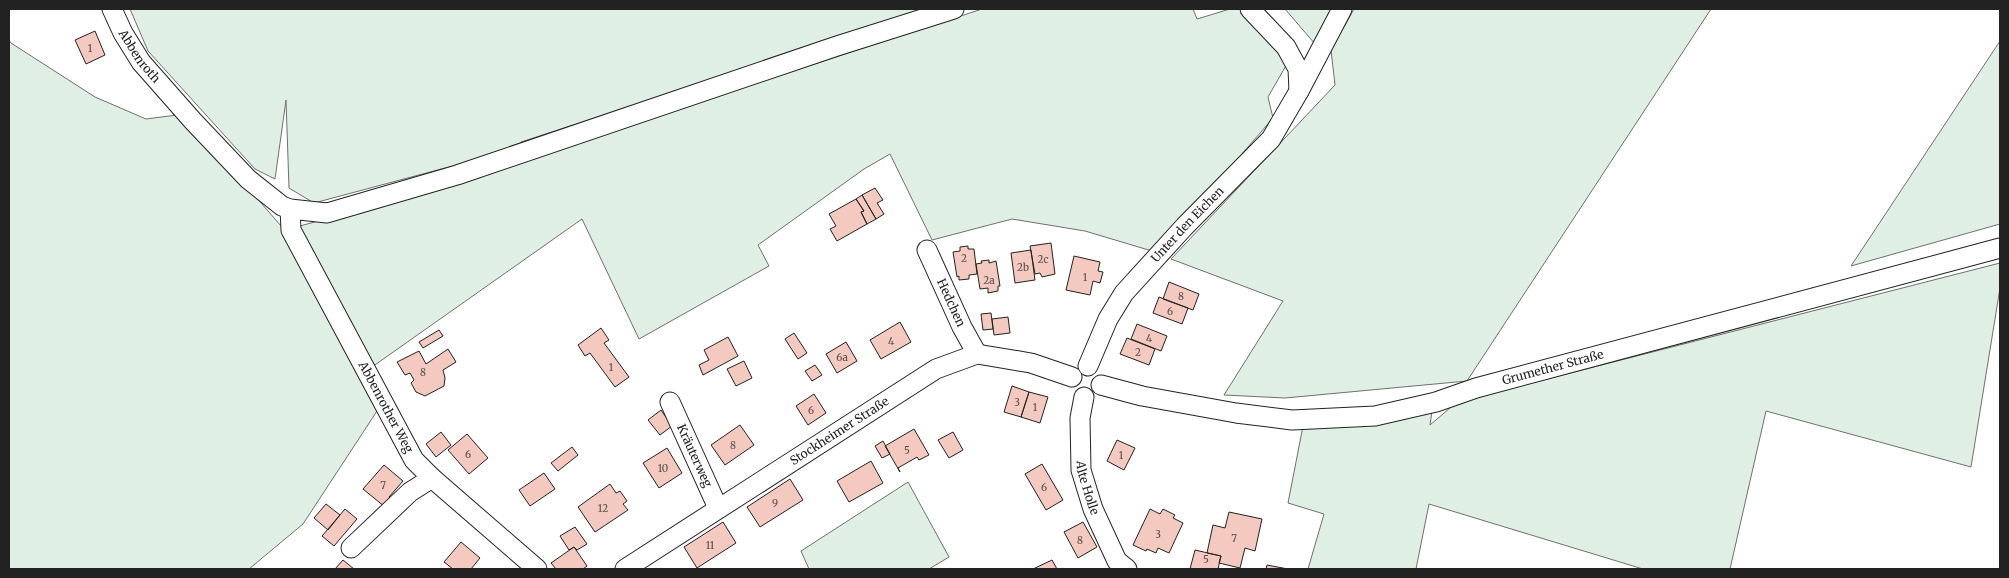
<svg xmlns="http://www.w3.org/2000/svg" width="2009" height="578" font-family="Merriweather,serif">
<rect width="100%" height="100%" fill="#fff"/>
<path fill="#e0efe3" stroke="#6f6f6f" d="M 130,9 L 933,9 L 521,142 L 522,160 L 982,9 L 1193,9 L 1197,19 L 1230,9 L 1261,9 L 1295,50 L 1268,97 L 1273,118 L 1222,177 L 1152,251 L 1085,231 L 1012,219 L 932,240 L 890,154 L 864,169 L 758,245 L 769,266 L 639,339 L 582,219 L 372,367 L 296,227 L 467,181 L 460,164 L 314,203 L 289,188 L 286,100 L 275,179 L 255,169 L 148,51 Z
M 1285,9 L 1333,9 L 1315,44 Z
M 1354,9 L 1711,9 L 1467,381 L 1285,398 L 1224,395 L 1283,301 L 1171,259 L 1335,85 L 1331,50 Z
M 9,40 L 11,43 L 95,97 L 146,119 L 177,115 L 203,136 L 288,234 L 379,408 L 303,524 L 249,569 L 9,569 Z
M 2000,41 L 2000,224 L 1851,266 Z
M 2000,263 L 2000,288 L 1971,467 L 1766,411 L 1730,569 L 1643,569 L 1429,504 L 1416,569 L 1308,569 L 1324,514 L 1288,503 L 1303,426 L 1432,411 L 1430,425 L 1457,402 Z
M 908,482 L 949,557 L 929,569 L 809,569 L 801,551 Z"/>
<path fill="#f3c9c0" stroke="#222" d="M 95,31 L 105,55 L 86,64 L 75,40 Z
M 875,188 L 883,200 L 877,203 L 884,214 L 876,219 L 862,195 Z
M 862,195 L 876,219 L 867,224 L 861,212 L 864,211 L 856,199 Z
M 856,199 L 864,211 L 861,212 L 867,224 L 837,241 L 830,229 L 836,226 L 829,214 Z
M 1051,243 L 1055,274 L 1042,277 L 1040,273 L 1035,274 L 1030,246 Z
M 968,246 L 968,249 L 974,249 L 977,274 L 969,275 L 969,279 L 959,280 L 959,276 L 957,277 L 953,252 L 960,251 L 960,247 Z
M 1031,250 L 1035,280 L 1015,283 L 1011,253 Z
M 1074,256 L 1100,262 L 1098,271 L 1103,272 L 1100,283 L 1093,281 L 1090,295 L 1066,290 Z
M 989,260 L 989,263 L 996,261 L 1000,286 L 998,286 L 998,291 L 988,293 L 988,288 L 980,289 L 976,264 L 982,263 L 981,261 Z
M 1169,282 L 1199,294 L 1193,310 L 1163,299 Z
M 1159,297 L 1188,308 L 1182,324 L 1153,313 Z
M 991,313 L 993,329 L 983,330 L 981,314 Z
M 1008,317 L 1010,333 L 994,335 L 992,319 Z
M 900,322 L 911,342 L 881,359 L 870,340 Z
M 1137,324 L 1167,336 L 1161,351 L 1131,339 Z
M 601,328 L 609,340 L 604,343 L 629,377 L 615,387 L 590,353 L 585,356 L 578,345 Z
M 439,330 L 443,336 L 423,348 L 419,342 Z
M 794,333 L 807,353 L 798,359 L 785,339 Z
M 728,337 L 738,356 L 703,375 L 699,365 L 709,360 L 704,350 Z
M 1127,338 L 1155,349 L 1149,365 L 1120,354 Z
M 846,342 L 857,361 L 837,373 L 826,354 Z
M 448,349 L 456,362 L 443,370 L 445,378 L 444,386 L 425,396 L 416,392 L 411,383 L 414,380 L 410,373 L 405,375 L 397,362 L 419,351 L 426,364 Z
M 744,361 L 752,378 L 736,386 L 727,369 Z
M 815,365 L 822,375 L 812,381 L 805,371 Z
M 1012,386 L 1029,392 L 1021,417 L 1004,412 Z
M 1029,392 L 1048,397 L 1040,423 L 1021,417 Z
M 814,394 L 826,413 L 808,425 L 796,406 Z
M 661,410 L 672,426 L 660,435 L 648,420 Z
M 740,425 L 754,445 L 725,465 L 711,445 Z
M 914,429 L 929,455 L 919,460 L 917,457 L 898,468 L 900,472 L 885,446 Z
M 441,432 L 451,445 L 436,457 L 426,444 Z
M 953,432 L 963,450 L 949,458 L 938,440 Z
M 467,434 L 488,458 L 469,474 L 448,450 Z
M 1117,440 L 1135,448 L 1124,470 L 1107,461 Z
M 883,441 L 890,454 L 882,458 L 875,446 Z
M 572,447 L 578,455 L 558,471 L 551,463 Z
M 667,448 L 682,473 L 659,488 L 643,463 Z
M 871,461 L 883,483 L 849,502 L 837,481 Z
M 1042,464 L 1063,500 L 1046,510 L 1025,474 Z
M 384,465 L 403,481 L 389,497 L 391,499 L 385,507 L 363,489 Z
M 544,473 L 555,489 L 530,506 L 519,490 Z
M 790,479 L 803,500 L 760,527 L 747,507 Z
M 610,484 L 616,493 L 620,491 L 627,501 L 623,504 L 628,510 L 595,532 L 578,507 Z
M 326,504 L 340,515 L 328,530 L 314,518 Z
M 345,509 L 357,519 L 334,546 L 322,536 Z
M 1150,509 L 1160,514 L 1163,509 L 1175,515 L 1173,518 L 1183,523 L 1169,553 L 1158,548 L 1156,553 L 1147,549 L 1146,551 L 1133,545 Z
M 1229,512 L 1262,519 L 1255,551 L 1245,548 L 1240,568 L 1219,563 L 1221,556 L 1207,553 L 1213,525 L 1225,528 Z
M 723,522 L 736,543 L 697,568 L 684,547 Z
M 1083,522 L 1097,547 L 1078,558 L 1064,532 Z
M 575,527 L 587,544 L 577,550 L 574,547 L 569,550 L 560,536 Z
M 461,542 L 480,558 L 471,569 L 453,569 L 444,562 Z
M 574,547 L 587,566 L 583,569 L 556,569 L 551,563 Z
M 1195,550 L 1221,556 L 1218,569 L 1190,569 Z
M 343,560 L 354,569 L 335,569 Z
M 1052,560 L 1057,569 L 1033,569 Z
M 1267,565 L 1288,569 L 1266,569 Z"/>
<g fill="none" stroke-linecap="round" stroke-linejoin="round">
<g stroke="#222" stroke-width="21">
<g id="minor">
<path id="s1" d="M 112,9 L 123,33 L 141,62 L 193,121 L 248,179 L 282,206 L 290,209 L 327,213 L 457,175 L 837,46 L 954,9"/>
<path d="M 1250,9 L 1286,47 L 1298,69 L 1299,91"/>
<path id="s2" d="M 290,209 L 291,230 L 414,460 L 432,478 L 537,569"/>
<path id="s3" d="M 927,250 L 962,327 L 977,354"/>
<path id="s4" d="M 1088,366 L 1108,319 L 1124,293 L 1185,226 L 1271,139 L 1299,91 L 1342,9"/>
<path id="s5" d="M 1101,385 L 1142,396 L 1236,413 L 1292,420 L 1375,416 L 1436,402 L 1476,388 L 2000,248"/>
<path id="s6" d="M 1084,397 L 1080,418 L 1081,470 L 1093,509 L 1117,561 L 1127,569"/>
<path id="s7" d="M 670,402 L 718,508"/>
<path d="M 351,548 L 410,492 L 432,478"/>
<path id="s8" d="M 625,569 L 936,369 L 977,354 L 1031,363 L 1072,377"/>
</g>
</g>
<use href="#minor" stroke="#fff" stroke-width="19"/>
</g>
<g text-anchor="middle" stroke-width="4" stroke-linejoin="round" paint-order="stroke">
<g font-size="10" fill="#564c4a">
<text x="90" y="52">1</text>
<text x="964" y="262">2</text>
<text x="1043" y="263">2c</text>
<text x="1023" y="271">2b</text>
<text x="1085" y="281">1</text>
<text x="989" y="284">2a</text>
<text x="1181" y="300">8</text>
<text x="1170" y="315">6</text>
<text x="1149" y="342">4</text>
<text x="891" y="345">4</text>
<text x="1138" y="356">2</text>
<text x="842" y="361">6a</text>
<text x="611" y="371">1</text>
<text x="423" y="376">8</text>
<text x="1017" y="406">3</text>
<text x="1035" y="411">1</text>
<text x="811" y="414">6</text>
<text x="733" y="449">8</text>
<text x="907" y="454">5</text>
<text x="468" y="458">6</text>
<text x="1121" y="459">1</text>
<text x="663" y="472">10</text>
<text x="383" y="489">7</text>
<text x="1044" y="491">6</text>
<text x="775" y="507">9</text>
<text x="603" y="512">12</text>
<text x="1158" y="538">3</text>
<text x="1234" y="542">7</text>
<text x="1080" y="544">8</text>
<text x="710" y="549">11</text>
<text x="1206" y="563">5</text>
</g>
<g font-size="12" fill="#222" stroke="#fff">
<text dy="4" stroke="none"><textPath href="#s1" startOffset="55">Abbenroth</textPath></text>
<text dy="4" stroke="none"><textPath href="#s4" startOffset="175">Unter den Eichen</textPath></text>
<text dy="4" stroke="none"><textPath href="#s3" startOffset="58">Hedchen</textPath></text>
<text dy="4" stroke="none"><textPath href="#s5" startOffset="462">Grumether Straße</textPath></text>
<text dy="4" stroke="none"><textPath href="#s2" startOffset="222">Abbenrother Weg</textPath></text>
<text dy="4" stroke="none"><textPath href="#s8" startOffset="255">Stockheimer Straße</textPath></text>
<text dy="4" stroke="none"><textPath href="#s7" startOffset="59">Kräuterweg</textPath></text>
<text dy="4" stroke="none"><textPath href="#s6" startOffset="92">Alte Holle</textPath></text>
</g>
</g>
<rect width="2009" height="578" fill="none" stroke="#222222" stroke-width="20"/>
</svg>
